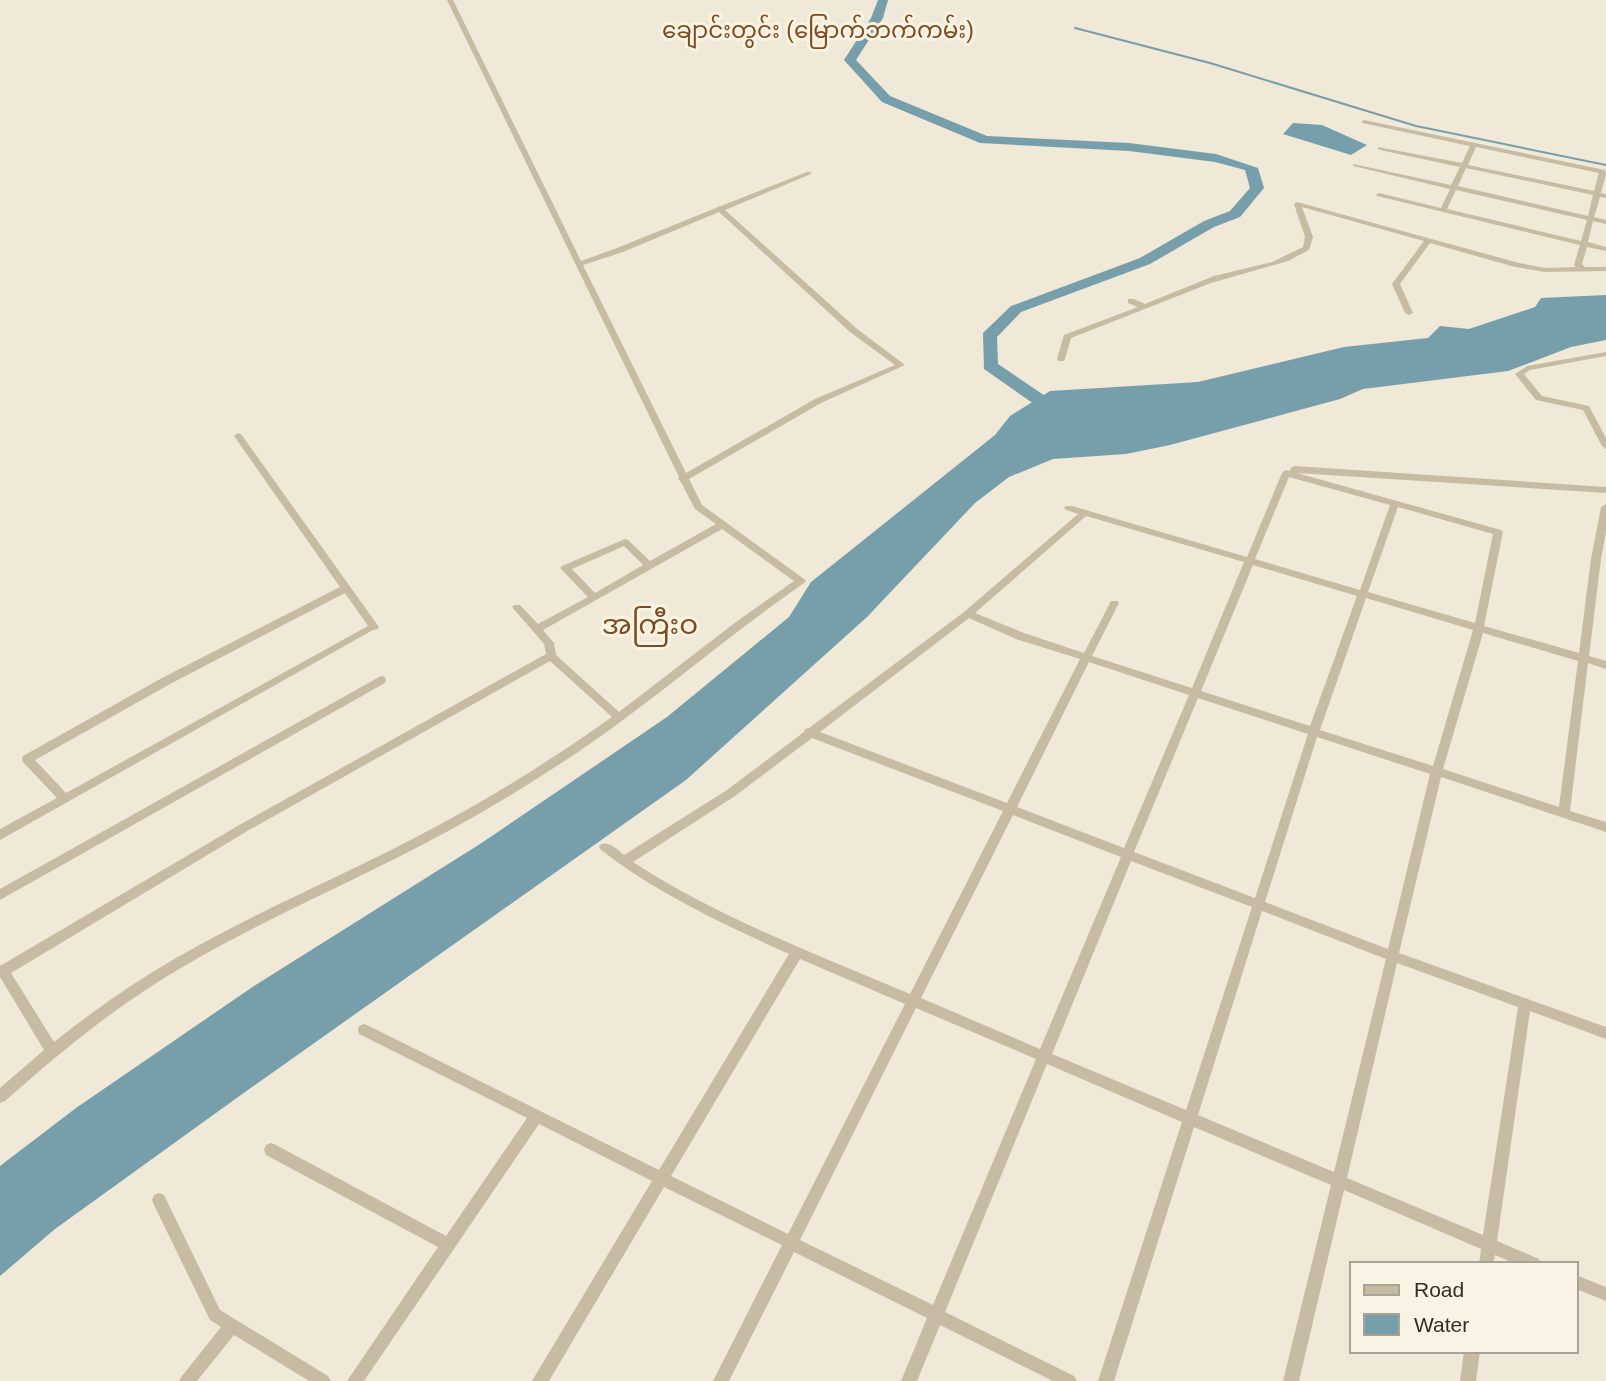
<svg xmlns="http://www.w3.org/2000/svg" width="1606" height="1381" font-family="Helvetica,'Noto Sans Myanmar',sans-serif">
<rect width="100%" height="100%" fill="#f0e9d7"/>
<path fill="#779eab" d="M 1293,123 L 1322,125 L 1367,145 L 1351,155 L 1283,134 Z
M 1606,295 L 1606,340 L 1571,347 L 1508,371 L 1363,389 L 1340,399 L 1170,445 L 1126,454 L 1053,459 L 1009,477 L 975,503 L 867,617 L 686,780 L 245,1092 L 55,1229 L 0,1276 L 0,1166 L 76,1108 L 251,988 L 480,844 L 667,717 L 789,617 L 811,582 L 995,435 L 1010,416 L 1050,391 L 1198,382 L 1344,347 L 1428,338 L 1440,326 L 1469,329 L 1535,307 L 1541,298 Z"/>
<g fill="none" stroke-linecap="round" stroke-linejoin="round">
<path stroke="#779eab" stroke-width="2" d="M 1075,28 L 1210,63 L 1416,126 L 1606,165"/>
<path fill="#779eab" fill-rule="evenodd" d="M 878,0 L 888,0 L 883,18 L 856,60 L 890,96 L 987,136 L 1129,143 L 1216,154 L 1258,168 L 1264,188 L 1240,217 L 1214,227 L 1150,264 L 1021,312 L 997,337 L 998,364 L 1066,410 L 1068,414 L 1066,418 L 1054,418 L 984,369 L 983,333 L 1011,306 L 1140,258 L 1204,221 L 1230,211 L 1250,188 L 1245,170 L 1215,162 L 1129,151 L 980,143 L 882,102 L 844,60 L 871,18 Z"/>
<path fill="#c7bba4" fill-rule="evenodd" d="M 447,0 L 453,0 L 581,261 L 617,248 L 716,208 L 717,207 L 721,206 L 807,172 L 811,172 L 811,174 L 725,210 L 856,328 L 905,365 L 821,403 L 689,479 L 702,505 L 804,579 L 806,581 L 804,583 C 742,626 684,675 623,720 C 576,755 527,786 477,815 C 382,870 280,910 186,965 C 119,1003 62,1051 5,1101 L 0,1103 L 0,1088 L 44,1050 L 0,977 L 0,966 L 241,824 L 546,654 L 544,644 L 512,607 L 514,605 L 520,605 L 538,624 L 588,597 L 562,570 L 560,568 L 562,566 L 625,539 L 628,540 L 650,561 L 716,524 L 695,509 L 681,482 L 678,479 L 679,477 ZM 719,212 L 850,332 L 895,365 L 815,399 L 686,473 L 583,265 L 623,252 ZM 722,529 L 794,581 L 736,622 L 619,712 L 556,655 L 554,643 L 543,630 ZM 624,546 L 643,565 L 595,593 L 572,569 ZM 550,661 L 612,717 C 551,760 488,800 422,834 C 341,877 255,912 176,958 C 133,983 93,1011 54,1042 L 11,973 L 249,830 Z
M 1364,120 L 1605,170 L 1606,174 L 1601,193 L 1606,194 L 1606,198 L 1600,197 L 1594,217 L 1606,220 L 1606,224 L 1593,221 L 1588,242 L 1606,247 L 1606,251 L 1587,247 L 1582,264 L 1585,267 L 1606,267 L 1606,271 L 1545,272 L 1515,267 L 1430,243 L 1400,284 L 1413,313 L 1409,315 L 1405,313 L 1392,284 L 1424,241 L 1302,207 L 1313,237 L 1309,250 L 1288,261 L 1211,283 L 1071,338 L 1065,359 L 1064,361 L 1058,361 L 1057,359 L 1064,335 L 1138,307 L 1128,303 L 1128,299 L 1134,299 L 1145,304 L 1214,276 L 1272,262 L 1303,247 L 1305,237 L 1294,204 L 1297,202 L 1519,263 L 1545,268 L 1576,267 L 1574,265 L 1580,245 L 1377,196 L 1376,195 L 1379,193 L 1441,208 L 1450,189 L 1353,166 L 1353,164 L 1451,185 L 1460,167 L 1380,150 L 1378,149 L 1378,147 L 1462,163 L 1470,146 L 1362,123 L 1362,121 ZM 1476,147 L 1599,173 L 1594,191 L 1468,165 ZM 1466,168 L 1593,195 L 1588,216 L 1458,186 ZM 1456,190 L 1587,220 L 1581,241 L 1447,209 Z
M 1606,352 L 1606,356 L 1530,370 L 1524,374 L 1542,396 L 1589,406 L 1606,438 L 1606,449 L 1602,446 L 1583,410 L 1536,400 L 1515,374 L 1527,366 Z
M 238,433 L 241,434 L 379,627 L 378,629 L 373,630 L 0,840 L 0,829 L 57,798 L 23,762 L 22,759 L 23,756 L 162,678 L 340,587 L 234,436 ZM 345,593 L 368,626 L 66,793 L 35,760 L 170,684 Z
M 1295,466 L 1606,487 L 1606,493 L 1297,473 L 1501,530 L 1503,532 L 1484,626 L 1579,653 L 1591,559 L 1601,507 L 1606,504 L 1606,531 L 1601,559 L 1589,656 L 1606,661 L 1606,669 L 1588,663 L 1570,811 L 1606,822 L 1606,832 L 1441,777 L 1399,953 L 1606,1027 L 1606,1039 L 1530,1011 L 1497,1241 L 1539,1259 L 1541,1264 L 1516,1264 L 1495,1255 L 1493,1264 L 1479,1264 L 1481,1249 L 1344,1190 L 1299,1381 L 1283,1381 L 1331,1185 L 1194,1127 L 1114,1381 L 1098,1381 L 1182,1122 L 1047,1064 L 945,1312 L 1074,1376 L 1077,1381 L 1053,1381 L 940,1325 L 917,1381 L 901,1381 L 927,1318 L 794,1252 L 729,1381 L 713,1381 L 782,1245 L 664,1187 L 549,1381 L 532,1381 L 652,1181 L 539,1124 L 364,1381 L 347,1381 L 438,1247 L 266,1155 L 264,1150 L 266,1145 L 271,1143 L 276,1145 L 446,1236 L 527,1118 L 359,1034 L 358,1030 L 359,1026 L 364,1024 L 369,1026 L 659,1170 L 789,954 C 723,924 658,894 601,850 L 599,847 L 601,844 C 610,841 618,850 624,855 L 727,790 L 804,732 L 805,729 L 809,728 L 964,612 L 1078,514 L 1066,510 L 1064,508 L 1066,506 L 1072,506 L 1247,557 L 1282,473 L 1286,470 L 1289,471 L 1292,467 ZM 1289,477 L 1390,505 L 1360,590 L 1255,559 ZM 1398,507 L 1493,534 L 1475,623 L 1368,592 ZM 1086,516 L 1244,562 L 1192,688 L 1092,656 L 1119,603 L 1117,601 L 1111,601 L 1084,653 L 1024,633 L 975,613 ZM 1253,565 L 1357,596 L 1310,726 L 1201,691 ZM 1366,598 L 1473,630 L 1433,766 L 1320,730 ZM 969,618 L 1016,639 L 1080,659 L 1007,803 L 820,732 ZM 1483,633 L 1578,661 L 1559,807 L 1443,769 ZM 1089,662 L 1189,695 L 1124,848 L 1017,807 ZM 1198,698 L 1308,734 L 1255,898 L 1134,852 ZM 1317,737 L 1430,774 L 1388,949 L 1265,902 ZM 812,738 L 1003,811 L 910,994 C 816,954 719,918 633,862 L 735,796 ZM 1013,815 L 1121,857 L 1040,1049 L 921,998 ZM 1131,861 L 1252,907 L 1186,1110 L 1052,1054 ZM 1262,911 L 1386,959 L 1334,1172 L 1198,1115 ZM 800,959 L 905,1004 L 788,1234 L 671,1176 ZM 1397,963 L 1518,1007 L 1483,1235 L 1347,1178 ZM 916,1008 L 1036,1059 L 933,1305 L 800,1240 Z
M 381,676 L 385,677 L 386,680 L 385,683 L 0,900 L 0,889 Z
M 159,1193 L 164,1195 L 220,1310 L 328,1376 L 331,1381 L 309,1381 L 234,1335 L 197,1381 L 179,1381 L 182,1376 L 221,1327 L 210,1320 L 154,1205 L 152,1200 L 154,1195 Z
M 1576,1275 L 1606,1287 L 1606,1301 L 1576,1289 Z
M 1464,1351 L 1480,1351 L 1476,1381 L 1460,1381 Z"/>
</g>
<g text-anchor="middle" stroke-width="6" stroke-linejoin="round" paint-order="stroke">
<g font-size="23" fill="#7e4b21" stroke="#f8f3e3">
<text x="818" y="38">ချောင်းတွင်း (မြောက်ဘက်ကမ်း)</text>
</g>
<g font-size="28" fill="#7e4b21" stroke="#f8f3e3">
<text x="650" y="634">အကြီးဝ</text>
</g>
</g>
<rect x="1350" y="1262" width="228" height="91" fill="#f8f3e3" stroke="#a9a397" stroke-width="2"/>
<rect x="1364" y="1285" width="35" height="10" fill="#c7bba4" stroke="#a9a397" stroke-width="2"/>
<text x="1414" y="1297" font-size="21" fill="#322c25">Road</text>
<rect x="1364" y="1314" width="35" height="21" fill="#779eab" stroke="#a9a397" stroke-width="2"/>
<text x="1414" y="1332" font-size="21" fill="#322c25">Water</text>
</svg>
